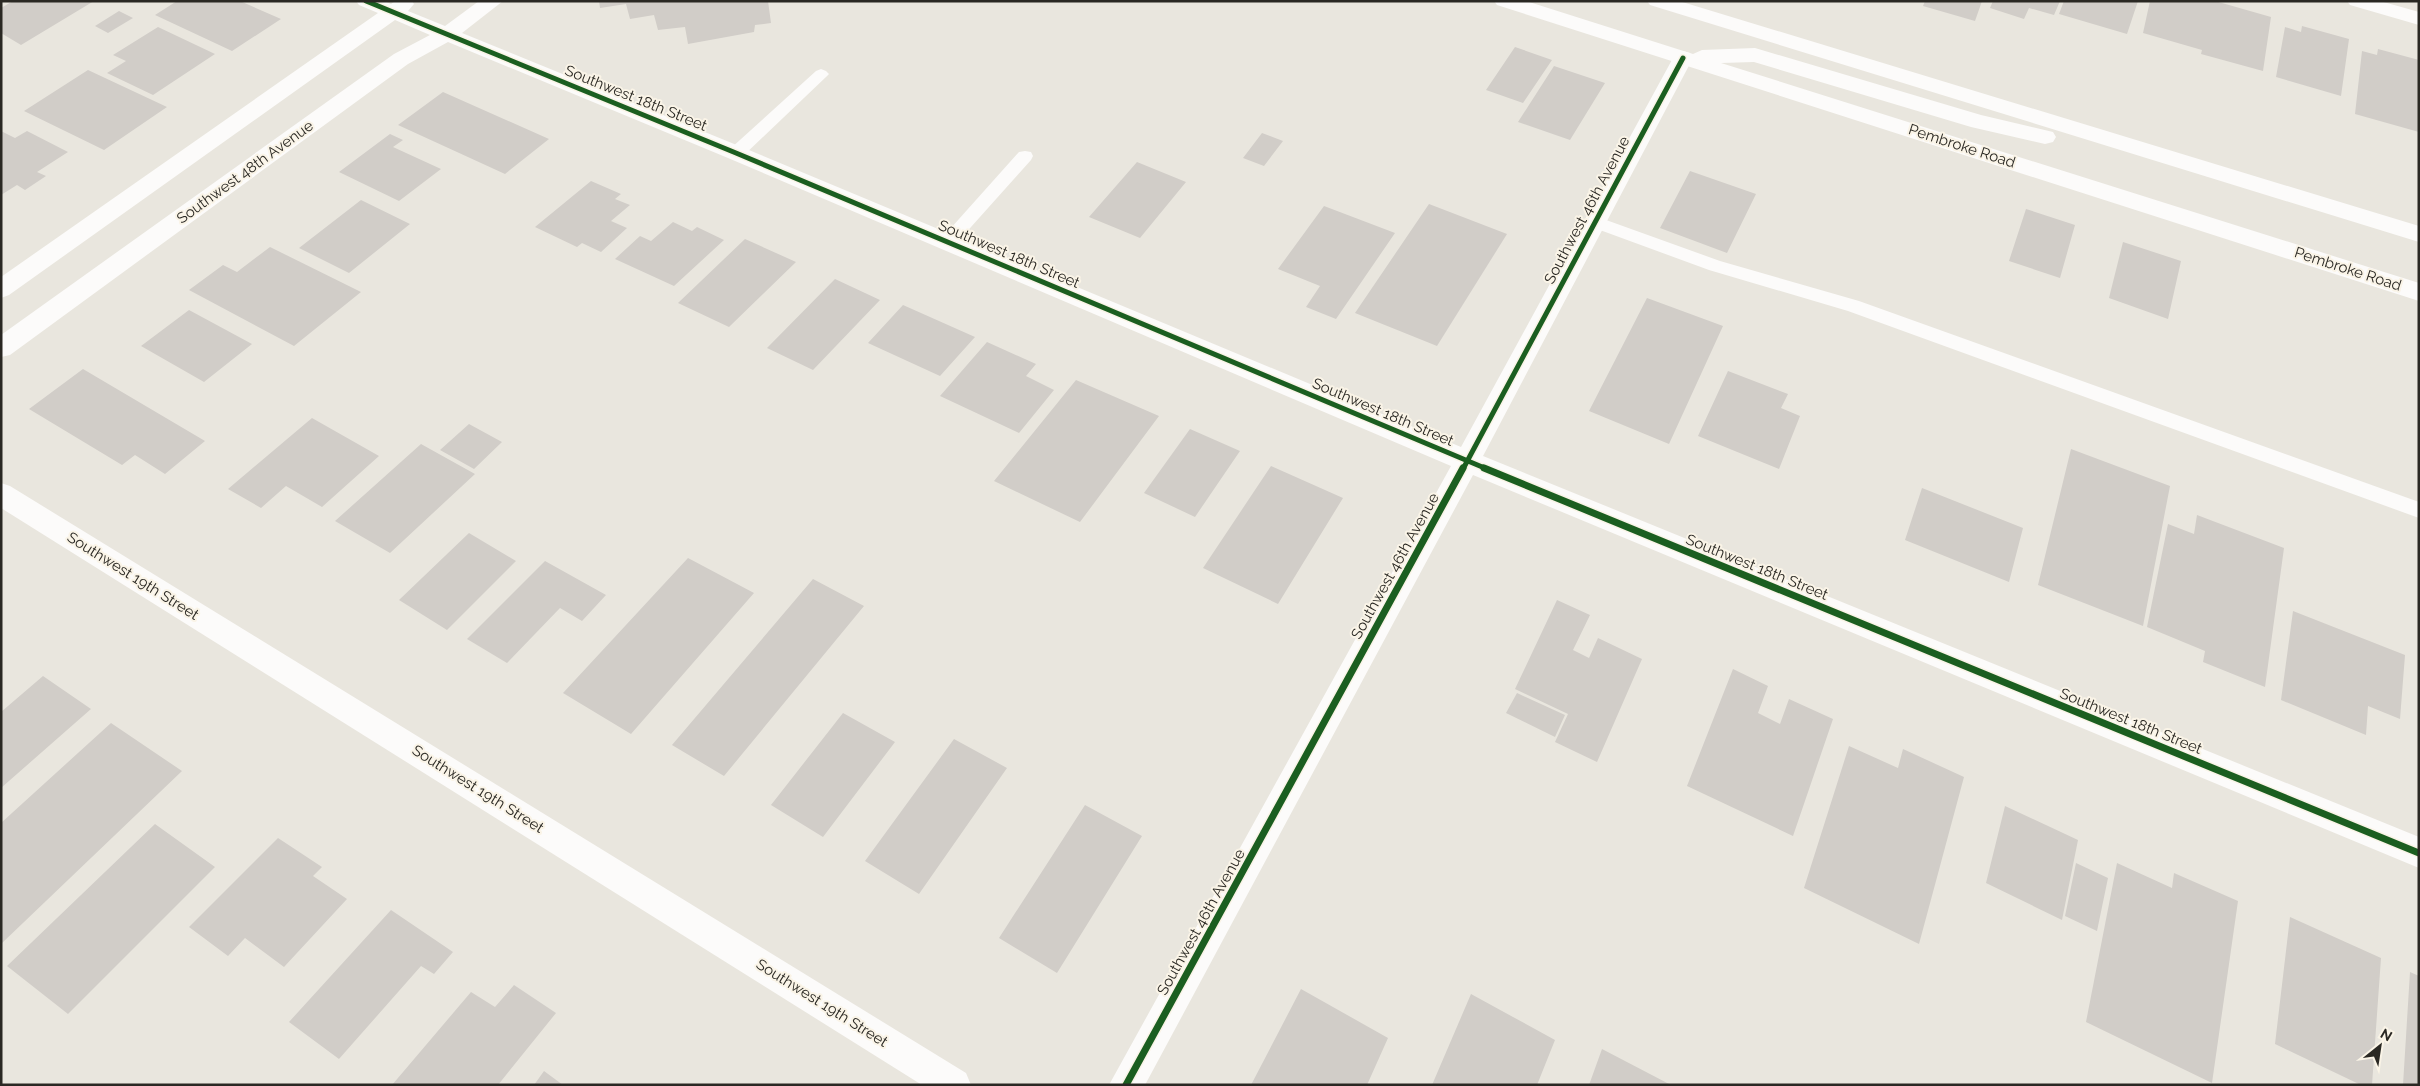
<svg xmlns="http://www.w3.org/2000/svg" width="2420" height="1086" font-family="Raleway,sans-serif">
<rect width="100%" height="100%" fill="#e9e6de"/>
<path fill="#d1cdc8" d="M 13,1 L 94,1 L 21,45 L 1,33 L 1,8 Z
M 177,1 L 240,1 L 281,19 L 232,51 L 155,15 Z
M 599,1 L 768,1 L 771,23 L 755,25 L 754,32 L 688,44 L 685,27 L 658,30 L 654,15 L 630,19 L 626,4 L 600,8 Z
M 1925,1 L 1982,1 L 1975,21 L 1923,6 Z
M 1993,1 L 2060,1 L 2054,15 L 2029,8 L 2024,19 L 1990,8 Z
M 2064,1 L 2138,1 L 2127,34 L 2059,14 Z
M 2150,1 L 2215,1 L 2271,17 L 2263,71 L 2201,54 L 2202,50 L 2143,33 Z
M 119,11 L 133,18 L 108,33 L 95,26 Z
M 2302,26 L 2349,39 L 2341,96 L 2276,77 L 2285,27 L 2301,32 Z
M 158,27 L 215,54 L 153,95 L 107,73 L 126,61 L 113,55 Z
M 1515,47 L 1552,60 L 1523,103 L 1486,90 Z
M 2378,49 L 2419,60 L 2419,132 L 2355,114 L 2362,51 L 2377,55 Z
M 1554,66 L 1605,83 L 1570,140 L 1518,122 Z
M 88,70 L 167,107 L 104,150 L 24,111 Z
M 443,92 L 549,139 L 505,174 L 398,125 Z
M 1,131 L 15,138 L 27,131 L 68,152 L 37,172 L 46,176 L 25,190 L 17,185 L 1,195 Z
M 1262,133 L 1283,141 L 1264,166 L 1243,158 Z
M 390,134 L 403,140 L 393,147 L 441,169 L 399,201 L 339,172 Z
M 1137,162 L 1186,182 L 1140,238 L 1089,217 Z
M 1690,171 L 1756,194 L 1727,253 L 1660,228 Z
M 591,181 L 621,194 L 615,199 L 630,205 L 611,221 L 627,228 L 601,252 L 582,243 L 577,247 L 535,227 Z
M 361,200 L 410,224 L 349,273 L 299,248 Z
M 1429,204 L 1507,234 L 1437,346 L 1355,313 Z
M 1324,206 L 1395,233 L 1336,319 L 1306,307 L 1320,286 L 1278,269 Z
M 2026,209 L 2075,225 L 2060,278 L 2009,261 Z
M 673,222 L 692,231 L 697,227 L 724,240 L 674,286 L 615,259 L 640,236 L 651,241 Z
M 745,239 L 796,262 L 729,327 L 678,303 Z
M 2123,242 L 2181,261 L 2168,319 L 2109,298 Z
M 270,247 L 361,292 L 294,346 L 189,290 L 223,265 L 237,272 Z
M 835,279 L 880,300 L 813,370 L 767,348 Z
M 1647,298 L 1723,326 L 1669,444 L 1589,411 Z
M 903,305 L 975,337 L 940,376 L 868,343 Z
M 189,310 L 252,344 L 204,382 L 141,346 Z
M 987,342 L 1036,364 L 1026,376 L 1054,390 L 1019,433 L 940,396 Z
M 83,369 L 205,441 L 165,474 L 135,455 L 122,465 L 29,409 Z
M 1728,371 L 1788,394 L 1781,408 L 1800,416 L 1779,469 L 1698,436 Z
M 1076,380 L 1159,416 L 1080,522 L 994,481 Z
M 312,418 L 379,456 L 322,507 L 286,486 L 261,508 L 228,489 Z
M 469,424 L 502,442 L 474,469 L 440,450 Z
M 1190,429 L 1240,451 L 1195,517 L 1144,493 Z
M 421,444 L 475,474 L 390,553 L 335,521 Z
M 2071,449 L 2170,486 L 2143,626 L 2038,585 Z
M 1271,466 L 1343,498 L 1278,604 L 1203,568 Z
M 1922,488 L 2023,528 L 2009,582 L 1905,540 Z
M 2197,515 L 2284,548 L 2265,687 L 2203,662 L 2205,651 L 2147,627 L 2168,524 L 2194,534 Z
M 469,533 L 516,561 L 447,630 L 399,600 Z
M 688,558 L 754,593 L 631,734 L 563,693 Z
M 545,561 L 606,595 L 582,621 L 560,608 L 507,663 L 467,639 Z
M 813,579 L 864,606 L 724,776 L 672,745 Z
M 1557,600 L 1590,615 L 1573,650 L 1589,658 L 1598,638 L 1642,659 L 1597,762 L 1555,742 L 1568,714 L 1515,689 Z
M 2293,611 L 2405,655 L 2400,719 L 2368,706 L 2366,735 L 2281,700 Z
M 1733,669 L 1768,686 L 1758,713 L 1780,724 L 1789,699 L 1833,719 L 1793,836 L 1687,786 Z
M 43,676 L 91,709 L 1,788 L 1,712 Z
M 1517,693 L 1565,715 L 1555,737 L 1506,713 Z
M 843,713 L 895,742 L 823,837 L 771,805 Z
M 111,723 L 182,771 L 1,944 L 1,823 Z
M 954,739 L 1007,768 L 919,894 L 865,861 Z
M 1849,746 L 1898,768 L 1903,749 L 1964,777 L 1919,944 L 1804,888 Z
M 1085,805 L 1142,836 L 1057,973 L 999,938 Z
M 2005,806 L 2078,840 L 2062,920 L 1986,883 Z
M 155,824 L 215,867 L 68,1014 L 7,966 Z
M 278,838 L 322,867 L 313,876 L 347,899 L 284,967 L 245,938 L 228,956 L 189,927 Z
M 2076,863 L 2108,878 L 2097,931 L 2065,916 Z
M 2117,863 L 2172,888 L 2174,873 L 2238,901 L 2212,1083 L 2086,1022 Z
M 391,910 L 453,952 L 434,974 L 421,966 L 339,1059 L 289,1022 Z
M 2290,917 L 2381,958 L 2372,1085 L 2361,1085 L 2275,1044 Z
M 2410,972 L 2419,976 L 2419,1085 L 2403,1085 Z
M 514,985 L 556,1013 L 498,1085 L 392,1085 L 471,992 L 495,1007 Z
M 1301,989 L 1388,1038 L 1367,1085 L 1251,1085 Z
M 1471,994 L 1555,1040 L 1537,1085 L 1432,1085 Z
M 1602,1049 L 1671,1085 L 1589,1085 Z
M 544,1071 L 563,1085 L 534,1085 Z"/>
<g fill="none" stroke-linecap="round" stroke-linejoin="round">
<path fill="#fcfbfa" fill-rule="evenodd" d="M 821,69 L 826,71 L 829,74 L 826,77 L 742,157 L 730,157 L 728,153 L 730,149 L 816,71 Z
M 1025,151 L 1031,152 L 1033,156 L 1031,160 L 954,246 L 948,248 L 942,246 L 939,242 L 942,238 L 1019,152 Z
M 1595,216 L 1720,261 L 1859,301 L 2419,502 L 2419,518 L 1848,311 L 1709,270 L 1589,226 L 1587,222 L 1589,218 Z"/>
<path fill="#fcfbfa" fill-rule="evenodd" d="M 356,1 L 384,1 L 391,4 L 395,1 L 412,1 L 414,4 L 408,11 L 445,26 L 479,1 L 503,1 L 462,33 L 744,148 L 1461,447 L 1673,58 L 1676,53 L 1683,51 L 1690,53 L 1693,58 L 1483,456 L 2419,837 L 2419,868 L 1473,475 L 1145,1085 L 1109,1085 L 1451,466 L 728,158 L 448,42 L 408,64 L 10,355 L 1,357 L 1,335 L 394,54 L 430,35 L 395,20 L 9,295 L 1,298 L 1,277 L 378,13 L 359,5 Z
M 2347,1 L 2380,1 L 2419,12 L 2419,25 L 2350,5 Z
M 1,483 L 10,486 L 966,1073 L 971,1085 L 922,1085 L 1,508 Z"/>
<path fill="#fcfbfa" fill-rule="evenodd" d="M 1494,1 L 1526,1 L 1693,54 L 1702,50 L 1755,48 L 1981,115 L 2053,132 L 2056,137 L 2053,142 L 2045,144 L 1971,127 L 1754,62 L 1721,63 L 2419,283 L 2419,301 L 1497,5 Z
M 1647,1 L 1679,1 L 2419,226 L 2419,242 L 1650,5 Z"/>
<g stroke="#faf4e7" stroke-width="8">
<path id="cycleway-far1" d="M 366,1 L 736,153 L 1487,469
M 1463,469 L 1683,58"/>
</g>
<g stroke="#faf4e7" stroke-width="10">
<path id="cycleway" d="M 1484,468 L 2419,853
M 1126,1085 L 1463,468"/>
</g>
<use href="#cycleway-far1" stroke="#1b5e20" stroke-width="5"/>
<use href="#cycleway" stroke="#1b5e20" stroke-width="7"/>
</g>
<g text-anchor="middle" stroke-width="4" stroke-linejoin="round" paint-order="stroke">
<g font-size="15" fill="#2a2823" stroke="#faf4e7">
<text transform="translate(636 98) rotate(22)" y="5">Southwest 18th Street</text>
<text transform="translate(1962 146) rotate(18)" y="5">Pembroke Road</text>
<text transform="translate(245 172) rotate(-36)" y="5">Southwest 48th Avenue</text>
<text transform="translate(1587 210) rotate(-62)" y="5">Southwest 46th Avenue</text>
<text transform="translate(1009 254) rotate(23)" y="5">Southwest 18th Street</text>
<text transform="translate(2348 269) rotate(18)" y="5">Pembroke Road</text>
<text transform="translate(1383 412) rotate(23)" y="5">Southwest 18th Street</text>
<text transform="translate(1395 566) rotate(-61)" y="5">Southwest 46th Avenue</text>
<text transform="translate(1757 567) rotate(22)" y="5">Southwest 18th Street</text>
<text transform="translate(133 576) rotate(32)" y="5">Southwest 19th Street</text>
<text transform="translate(2131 721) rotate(22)" y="5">Southwest 18th Street</text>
<text transform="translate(478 789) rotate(32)" y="5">Southwest 19th Street</text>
<text transform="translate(1201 922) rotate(-61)" y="5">Southwest 46th Avenue</text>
<text transform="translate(822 1003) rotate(32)" y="5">Southwest 19th Street</text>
</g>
</g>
<rect width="2420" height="1086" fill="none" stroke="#2a2823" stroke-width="5"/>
<g transform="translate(2380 1046) rotate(30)" stroke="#faf4e7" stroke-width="4" paint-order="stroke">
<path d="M0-4L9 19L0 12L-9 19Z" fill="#2a2823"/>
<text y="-8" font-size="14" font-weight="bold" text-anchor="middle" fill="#2a2823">N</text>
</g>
</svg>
